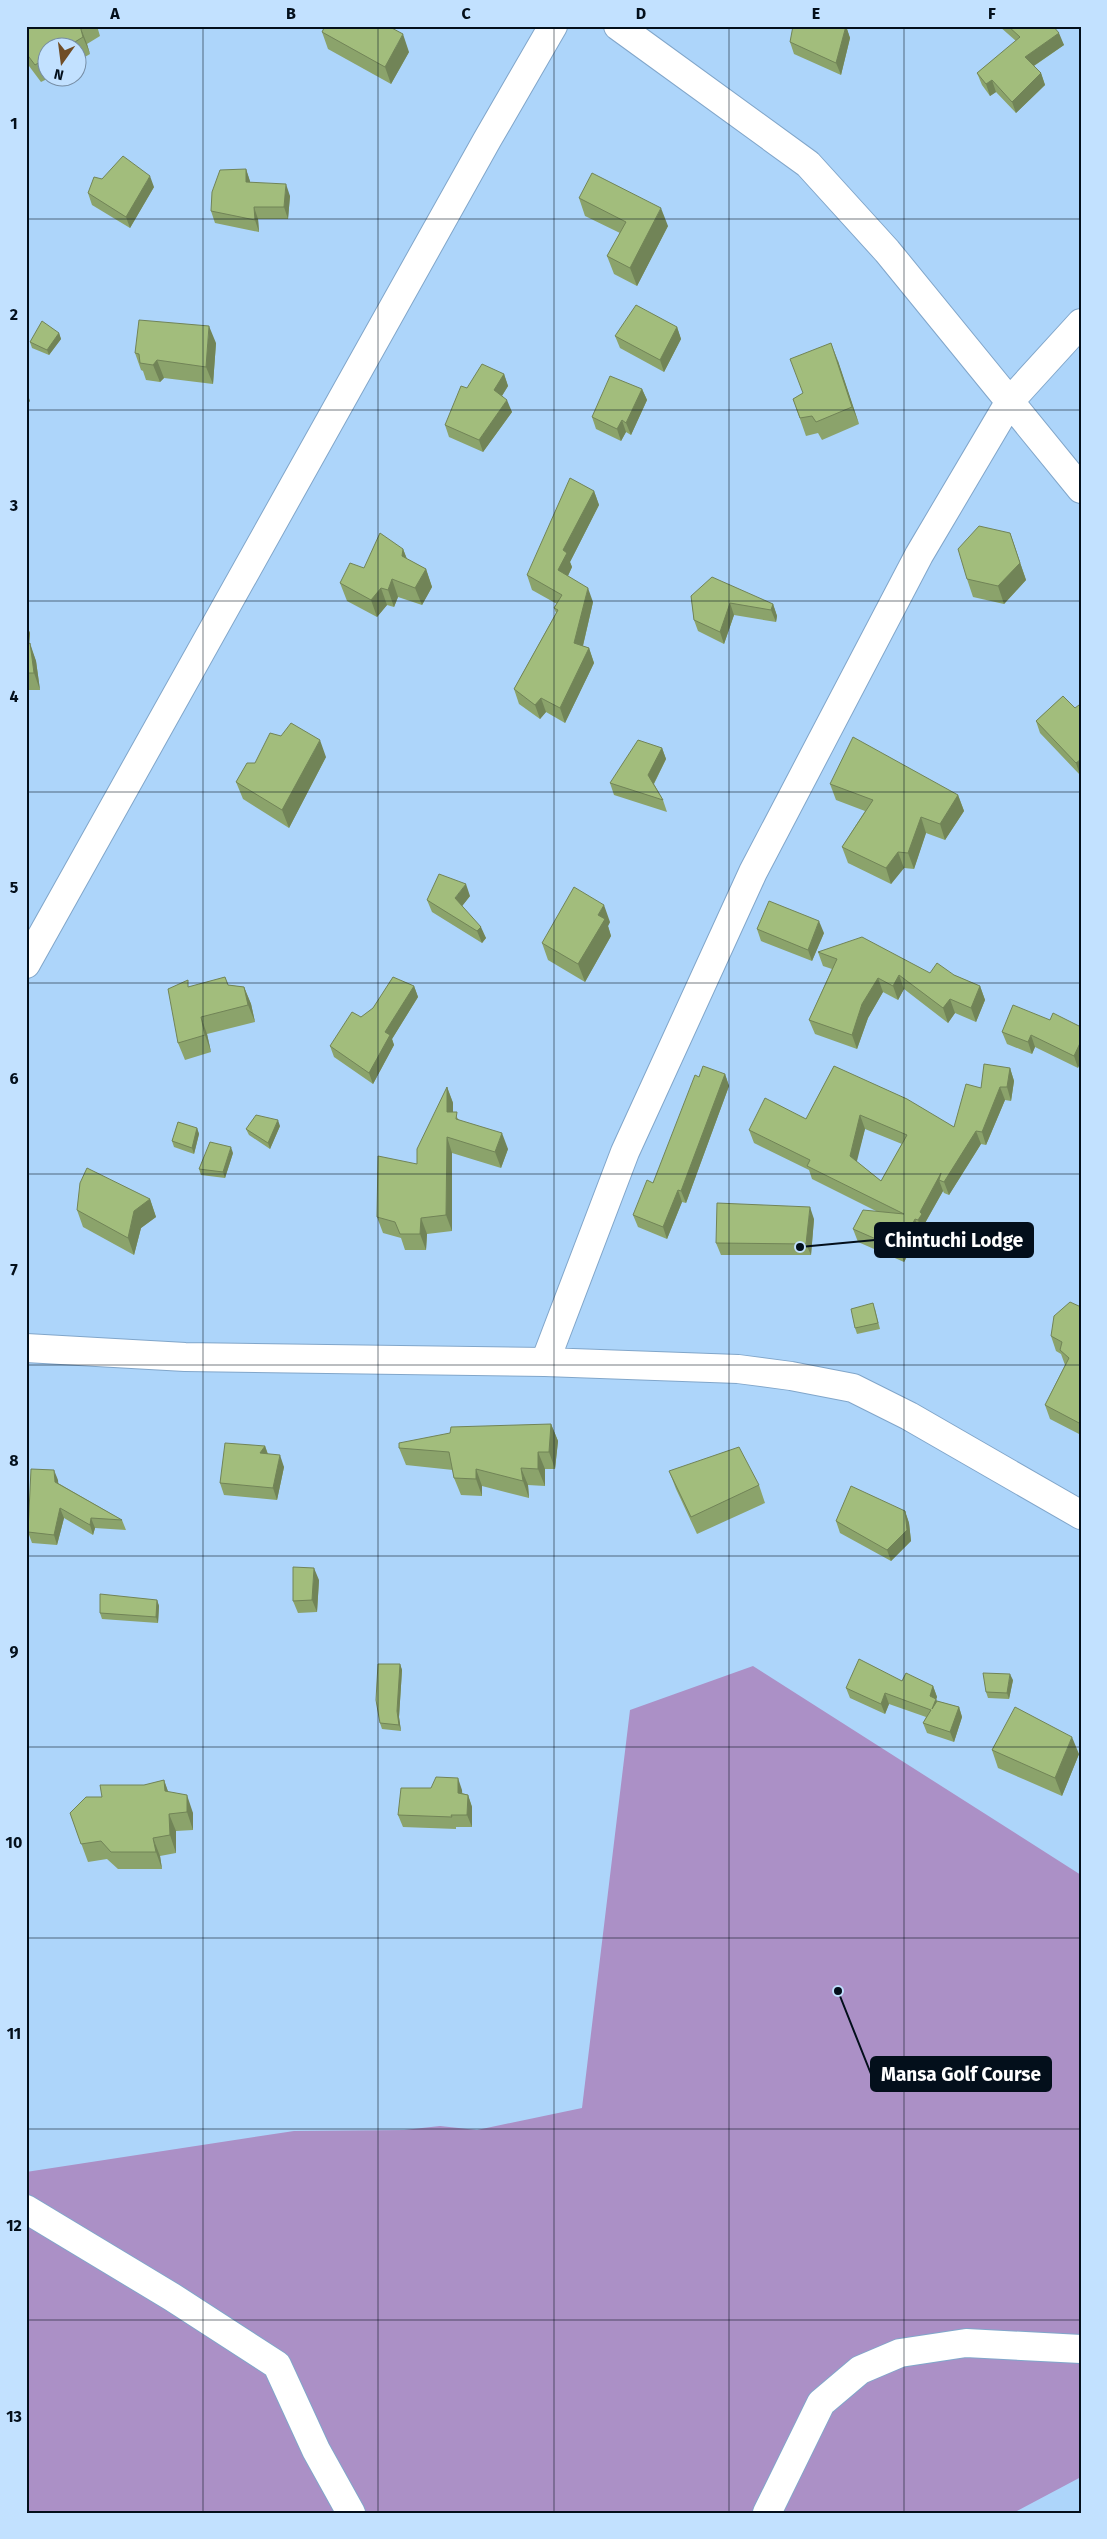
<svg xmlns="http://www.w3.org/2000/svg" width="1107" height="2539" font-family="'Fira Sans',sans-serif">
<rect width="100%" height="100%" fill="#add5fa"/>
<path fill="#ab90c6" d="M 753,1666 L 1081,1875 L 1081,2477 L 1013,2513 L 26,2513 L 26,2172 L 294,2131 L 404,2130 L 440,2126 L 477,2130 L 582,2108 L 630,1710 Z"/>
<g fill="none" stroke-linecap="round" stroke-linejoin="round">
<g stroke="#81a6ca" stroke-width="30">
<path id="street" d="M 618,26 L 808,164 L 887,251 L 1081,489
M 26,964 L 487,140 L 553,26
M 26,1348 L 185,1357 L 545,1362 L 738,1369 L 791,1376 L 853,1388 L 909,1416 L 1081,1515
M 545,1362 L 625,1152 L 753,872 L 919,555 L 1010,401 L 1081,323
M 26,2209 L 172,2297 L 277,2365 L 316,2450 L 351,2513
M 767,2513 L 821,2403 L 860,2370 L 900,2353 L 966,2343 L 1081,2349"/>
</g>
<use href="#street" stroke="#fff" stroke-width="28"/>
</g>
<path fill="#8ba36b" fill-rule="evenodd" d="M 26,26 L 97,26 L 100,36 L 87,44 L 90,54 L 78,61 L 78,48 L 48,48 L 48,78 L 49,78 L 41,82 L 26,62 Z
M 846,26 L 850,38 L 841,75 L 794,54 L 790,42 Z
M 999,26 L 1053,26 L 1064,45 L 1034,66 L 1041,73 L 1045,85 L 1016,113 L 996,92 L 990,96 L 982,85 L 977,73 L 1016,41 Z
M 322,32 L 409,52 L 391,84 L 328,49 Z
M 246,169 L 250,182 L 290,196 L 288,219 L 258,219 L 259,232 L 215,223 L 211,211 Z
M 102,179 L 154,187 L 130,228 L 92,205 L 88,193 Z
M 579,198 L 668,226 L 637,286 L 614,274 L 607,256 L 620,233 L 585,216 Z
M 677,327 L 681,339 L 664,372 L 620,348 L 615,336 Z
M 59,333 L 61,339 L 49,355 L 32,348 L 30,342 Z
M 216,343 L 213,384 L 164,378 L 160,382 L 146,380 L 143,371 L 141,370 L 135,353 Z
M 838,361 L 859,424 L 822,440 L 818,433 L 806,436 L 793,399 L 803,393 Z
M 504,374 L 508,386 L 502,396 L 512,412 L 483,452 L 449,437 L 445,425 L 467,388 Z
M 642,389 L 647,400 L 631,435 L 626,432 L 621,441 L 596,429 L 592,417 Z
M 594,491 L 599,505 L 570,562 L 572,567 L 568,576 L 593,602 L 583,646 L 589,648 L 594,663 L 565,723 L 546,712 L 540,719 L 519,704 L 514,689 L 556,613 L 554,608 L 557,604 L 532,590 L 527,575 Z
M 1010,533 L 1026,580 L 1004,604 L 973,597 L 967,579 Z
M 403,549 L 407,559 L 426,569 L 432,587 L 422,605 L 398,597 L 394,607 L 387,605 L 377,617 L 347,601 L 340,583 L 364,568 Z
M 691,596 L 773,604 L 777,616 L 776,622 L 734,615 L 724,644 L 698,631 L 694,620 Z
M 26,624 L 30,633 L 29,643 L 36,661 L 40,690 L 26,690 Z
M 1063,696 L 1080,775 L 1040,733 L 1036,721 Z
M 662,748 L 666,759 L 654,784 L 663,800 L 667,812 L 614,795 L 610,783 Z
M 326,757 L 289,828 L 243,799 L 236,782 L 255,763 Z
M 830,784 L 958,795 L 964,811 L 945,840 L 926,833 L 914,869 L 904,868 L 891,884 L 848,863 L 842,847 L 865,811 L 836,800 Z
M 470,896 L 462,906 L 486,938 L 482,943 L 432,912 L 427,900 Z
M 610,922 L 608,926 L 611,936 L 585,982 L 548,960 L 542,943 Z
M 757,929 L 824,933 L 812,961 L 761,941 Z
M 818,952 L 930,973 L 954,975 L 980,986 L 985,1000 L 976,1022 L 955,1013 L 948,1023 L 904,989 L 898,1000 L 883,992 L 868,1018 L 857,1049 L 815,1034 L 809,1020 L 832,969 L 823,966 Z
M 228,985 L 244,987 L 251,1004 L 255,1022 L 207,1034 L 211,1052 L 185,1060 L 178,1043 L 191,986 Z
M 414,986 L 418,997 L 392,1039 L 394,1045 L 373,1084 L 334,1057 L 330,1046 L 361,1017 Z
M 1050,1020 L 1081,1027 L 1078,1068 L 1035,1047 L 1032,1054 L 1007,1044 L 1002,1032 Z
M 834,1066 L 954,1127 L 981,1088 L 1010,1068 L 1014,1081 L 1011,1101 L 1005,1100 L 986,1145 L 981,1144 L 949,1195 L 944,1193 L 943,1191 L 925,1223 L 927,1227 L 922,1234 L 920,1233 L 904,1262 L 858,1242 L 853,1229 L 878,1212 L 812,1179 L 809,1170 L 754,1143 L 749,1130 L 806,1119 ZM 865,1129 L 902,1144 L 881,1181 L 856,1161 Z
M 725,1074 L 729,1086 L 686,1203 L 682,1202 L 667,1239 L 638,1227 L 633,1215 L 653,1183 L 699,1077 Z
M 447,1087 L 453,1103 L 453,1112 L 459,1120 L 508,1149 L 501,1168 L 452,1153 L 452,1231 L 427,1234 L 426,1250 L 405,1250 L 401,1238 L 383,1233 L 377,1217 L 417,1164 Z
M 280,1126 L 270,1149 L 249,1135 L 246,1129 Z
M 197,1128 L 199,1134 L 194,1154 L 174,1147 L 172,1141 Z
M 233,1153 L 225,1178 L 201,1175 L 199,1169 Z
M 150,1199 L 156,1217 L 141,1228 L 134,1255 L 83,1227 L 77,1210 Z
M 814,1219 L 811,1255 L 721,1255 L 716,1243 Z
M 1081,1307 L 1081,1435 L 1050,1419 L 1045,1405 L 1065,1365 L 1061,1354 L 1056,1351 L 1051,1336 Z
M 875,1309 L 880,1329 L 857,1334 L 855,1328 Z
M 551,1424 L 558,1441 L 555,1469 L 545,1469 L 545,1486 L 528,1485 L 529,1498 L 482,1486 L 482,1496 L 461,1495 L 454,1478 L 453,1470 L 406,1465 L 399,1448 Z
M 265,1446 L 268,1454 L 284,1467 L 277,1500 L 224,1495 L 220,1483 Z
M 669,1471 L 759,1485 L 765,1503 L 697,1534 L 676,1489 Z
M 58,1480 L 58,1483 L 122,1520 L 126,1530 L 95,1528 L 93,1535 L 64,1518 L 57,1545 L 32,1543 L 28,1532 Z
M 905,1511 L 909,1523 L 911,1541 L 891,1561 L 840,1533 L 836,1521 Z
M 319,1580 L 317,1612 L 298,1613 L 293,1601 Z
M 157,1600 L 159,1606 L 158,1623 L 102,1619 L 100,1613 Z
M 400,1664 L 402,1670 L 399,1717 L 401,1731 L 382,1729 L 380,1723 Z
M 1013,1680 L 1009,1699 L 988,1698 L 986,1692 Z
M 902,1681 L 933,1686 L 937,1697 L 936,1699 L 937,1701 L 959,1707 L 962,1717 L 954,1742 L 927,1733 L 923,1723 L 926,1717 L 889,1704 L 885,1714 L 850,1698 L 846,1688 Z
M 992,1750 L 1079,1754 L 1062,1796 L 998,1768 Z
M 164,1780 L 168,1792 L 193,1813 L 193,1830 L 176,1831 L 176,1853 L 160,1856 L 162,1869 L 118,1869 L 107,1859 L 88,1862 L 70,1813 L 102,1797 Z
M 462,1790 L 462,1793 L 468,1795 L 472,1807 L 472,1827 L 456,1827 L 456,1829 L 403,1827 L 398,1815 Z"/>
<path fill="#718457" d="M 80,26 L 87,44 L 90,54 L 83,37 Z
M 846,26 L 850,38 L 841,75 L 836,63 Z
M 1059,33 L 1064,45 L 1029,69 L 1025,57 Z
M 403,34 L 409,52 L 391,84 L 385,67 Z
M 1041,73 L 1045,85 L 1016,113 L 1012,102 Z
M 992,80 L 996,92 L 990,96 L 986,84 Z
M 246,169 L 250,181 L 250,194 L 246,182 Z
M 150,176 L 154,187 L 130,228 L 126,217 Z
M 286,184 L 290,196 L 288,219 L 284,207 Z
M 254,207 L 258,219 L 259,232 L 255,220 Z
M 661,208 L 668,226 L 637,286 L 630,268 Z
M 209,326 L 216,343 L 213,384 L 206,367 Z
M 677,327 L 681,339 L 664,372 L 660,360 Z
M 59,333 L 61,339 L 49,355 L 47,350 Z
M 831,343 L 838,361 L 859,424 L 852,407 Z
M 157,360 L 164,378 L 160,382 L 153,365 Z
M 504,374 L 508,386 L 498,402 L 494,390 Z
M 642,389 L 647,400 L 631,435 L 626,423 Z
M 26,390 L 30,401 L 26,406 Z
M 507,400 L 512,412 L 483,452 L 479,440 Z
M 622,420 L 626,432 L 621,441 L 617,429 Z
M 594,491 L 599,505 L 570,562 L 572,567 L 564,584 L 558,570 L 563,550 Z
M 1010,533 L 1026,580 L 1004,604 L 998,586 Z
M 403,549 L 410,567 L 402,556 Z
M 426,569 L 432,587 L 422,605 L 415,588 Z
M 392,579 L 398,597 L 394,607 L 388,590 Z
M 381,588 L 387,605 L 377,617 L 371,600 Z
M 588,588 L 593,602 L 580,658 L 574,643 Z
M 730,603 L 734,615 L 724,644 L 720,632 Z
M 773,604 L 777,616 L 776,622 L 771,610 Z
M 26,624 L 30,633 L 28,664 L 26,660 Z
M 30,643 L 36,661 L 40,690 L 34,673 Z
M 589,648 L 594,663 L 565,723 L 560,708 Z
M 541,698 L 546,712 L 540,719 L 535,705 Z
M 320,740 L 326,757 L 289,828 L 282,810 Z
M 662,748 L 666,759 L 652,787 L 648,775 Z
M 1081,759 L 1081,775 L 1080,775 L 1076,763 Z
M 958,795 L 964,811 L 945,840 L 940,824 Z
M 921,817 L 926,833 L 914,869 L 908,853 Z
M 898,852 L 904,868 L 891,884 L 886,868 Z
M 466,884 L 470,896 L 459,910 L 455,898 Z
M 604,905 L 610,922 L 608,926 L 611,936 L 585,982 L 578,964 L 598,915 Z
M 819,921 L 824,933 L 812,961 L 808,950 Z
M 481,927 L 486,938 L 482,943 L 477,931 Z
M 899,975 L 904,989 L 898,1000 L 893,986 Z
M 878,978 L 883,992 L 868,1018 L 857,1049 L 852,1035 L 862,1004 Z
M 414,986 L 418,997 L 392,1039 L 394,1045 L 373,1084 L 369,1073 L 385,1032 Z
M 980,986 L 985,1000 L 976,1022 L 971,1008 Z
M 244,987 L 251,1004 L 255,1022 L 248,1005 Z
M 950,999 L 955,1013 L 948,1023 L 943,1008 Z
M 201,1017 L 207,1034 L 211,1052 L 205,1035 Z
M 1031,1035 L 1035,1047 L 1032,1054 L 1028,1042 Z
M 1081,1041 L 1081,1062 L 1078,1068 L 1074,1056 Z
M 1010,1068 L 1014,1081 L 1011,1101 L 1007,1087 Z
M 725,1074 L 729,1086 L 686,1203 L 681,1191 Z
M 447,1087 L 453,1103 L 453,1128 L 447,1112 Z
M 1000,1087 L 1005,1100 L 986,1145 L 982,1132 Z
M 860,1115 L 865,1129 L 855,1169 L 850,1156 Z
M 278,1120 L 280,1126 L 270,1149 L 268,1143 Z
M 197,1128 L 199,1134 L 194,1154 L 192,1148 Z
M 976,1131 L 981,1144 L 949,1195 L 944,1182 L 939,1180 L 943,1191 L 925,1223 L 927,1227 L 922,1234 L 918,1220 L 920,1212 L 941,1173 Z
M 502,1133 L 508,1149 L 501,1168 L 495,1152 Z
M 447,1137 L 452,1153 L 452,1231 L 446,1215 Z
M 231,1147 L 233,1153 L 225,1178 L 223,1172 Z
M 678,1190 L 682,1202 L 667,1239 L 663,1227 Z
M 150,1199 L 156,1217 L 141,1228 L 134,1255 L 128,1238 L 134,1211 Z
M 810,1207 L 814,1219 L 811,1255 L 806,1244 Z
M 421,1218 L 427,1234 L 426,1250 L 420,1234 Z
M 915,1219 L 920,1233 L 904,1262 L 899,1249 Z
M 551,1424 L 558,1441 L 555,1469 L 549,1452 Z
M 265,1446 L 269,1458 L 260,1453 Z
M 538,1452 L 545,1469 L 545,1486 L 538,1469 Z
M 280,1455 L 284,1467 L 277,1500 L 273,1488 Z
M 521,1468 L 528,1485 L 529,1498 L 523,1481 Z
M 476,1469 L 482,1486 L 482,1496 L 476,1479 Z
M 54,1470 L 58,1480 L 59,1492 L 55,1482 Z
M 60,1508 L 64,1518 L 57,1545 L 54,1535 Z
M 905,1511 L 909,1523 L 911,1541 L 891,1561 L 887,1550 Z
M 91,1518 L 95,1528 L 93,1535 L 90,1525 Z
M 314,1568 L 319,1580 L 317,1612 L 312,1600 Z
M 157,1600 L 159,1606 L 158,1623 L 156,1617 Z
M 400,1664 L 402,1670 L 399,1717 L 401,1731 L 399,1725 L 397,1711 Z
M 1010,1674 L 1013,1680 L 1009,1699 L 1007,1693 Z
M 933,1686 L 937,1697 L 936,1700 L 936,1699 L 940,1709 L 935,1720 L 930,1696 Z
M 885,1693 L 889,1704 L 885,1714 L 881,1704 Z
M 959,1707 L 962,1717 L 954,1742 L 950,1732 Z
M 1072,1737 L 1079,1754 L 1062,1796 L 1055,1778 Z
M 458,1778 L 462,1790 L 463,1804 L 458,1793 Z
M 164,1780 L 170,1797 L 165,1791 Z
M 187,1795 L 193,1813 L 193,1830 L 187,1812 Z
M 468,1795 L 472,1807 L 472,1827 L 467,1815 Z
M 169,1814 L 176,1831 L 176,1853 L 170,1835 Z
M 153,1838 L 160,1856 L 162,1869 L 156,1852 Z"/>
<path fill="#a2bd7c" stroke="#718457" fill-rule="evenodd" d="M 26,26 L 80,26 L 83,37 L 65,48 L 48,48 L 48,57 L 35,65 L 26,53 Z
M 325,26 L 388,26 L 403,34 L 385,67 L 322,32 Z
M 793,26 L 846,26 L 836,63 L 790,42 Z
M 1008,26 L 1053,26 L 1059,33 L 1025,57 L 1041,73 L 1012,102 L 992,80 L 986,84 L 977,73 L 1020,37 Z
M 123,156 L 150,176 L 126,217 L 88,193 L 94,177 L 102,179 Z
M 246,169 L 246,182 L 286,184 L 284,207 L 254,207 L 255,220 L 211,211 L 212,192 L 220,170 Z
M 592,173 L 661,208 L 630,268 L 607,256 L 626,222 L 579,198 Z
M 636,305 L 677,327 L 660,360 L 615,336 Z
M 139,320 L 209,326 L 206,367 L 157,360 L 153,365 L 140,363 L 139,354 L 135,353 Z
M 42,321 L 59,333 L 47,350 L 30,342 Z
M 831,343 L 852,407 L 816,422 L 812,416 L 800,418 L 793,399 L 803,393 L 790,359 Z
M 482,364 L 504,374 L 494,390 L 507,400 L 479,440 L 445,425 L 461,386 L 467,388 Z
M 610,376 L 642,389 L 626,423 L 622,420 L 617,429 L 592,417 Z
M 570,478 L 594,491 L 563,550 L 567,553 L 558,570 L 588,588 L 574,643 L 589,648 L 560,708 L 541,698 L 535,705 L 514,689 L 558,610 L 554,608 L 562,595 L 527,575 Z
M 979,526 L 1010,533 L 1020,563 L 998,586 L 967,579 L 958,549 Z
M 380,533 L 403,549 L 402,556 L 426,569 L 415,588 L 392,579 L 388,590 L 381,588 L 371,600 L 340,583 L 350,563 L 364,568 Z
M 712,577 L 773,604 L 771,610 L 730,603 L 720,632 L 694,620 L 691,596 Z
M 30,643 L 34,673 L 26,673 L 26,645 Z
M 1063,696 L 1075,708 L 1079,705 L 1081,707 L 1081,759 L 1076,763 L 1036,721 Z
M 291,723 L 320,740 L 282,810 L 236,782 L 247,763 L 255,763 L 270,733 L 281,736 Z
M 853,737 L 958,795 L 940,824 L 921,817 L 908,853 L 898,852 L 886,868 L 842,847 L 873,800 L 830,784 Z
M 638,740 L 662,748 L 648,775 L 663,800 L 610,783 Z
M 439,874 L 466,884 L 455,898 L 481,927 L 477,931 L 427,900 Z
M 574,887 L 604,905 L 598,915 L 605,919 L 578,964 L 542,943 Z
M 769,901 L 819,921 L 808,950 L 757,929 Z
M 862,937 L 930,973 L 937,963 L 954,975 L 980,986 L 971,1008 L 950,999 L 943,1008 L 899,975 L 893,986 L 878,978 L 862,1004 L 852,1035 L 809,1020 L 837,959 L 818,952 Z
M 225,977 L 228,985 L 244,987 L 248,1005 L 201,1017 L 205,1035 L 178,1043 L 168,989 L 188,980 L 188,987 Z
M 393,977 L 414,986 L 385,1032 L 390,1035 L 369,1073 L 330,1046 L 352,1012 L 361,1017 L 373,1008 Z
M 1013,1005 L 1050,1020 L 1053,1013 L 1081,1027 L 1081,1041 L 1074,1056 L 1031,1035 L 1028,1042 L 1002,1032 Z
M 984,1064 L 1010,1068 L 1007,1087 L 1000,1087 L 982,1132 L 976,1131 L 944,1182 L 939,1180 L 941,1173 L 920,1212 L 922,1214 L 918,1220 L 915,1219 L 899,1249 L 853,1229 L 863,1210 L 904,1214 L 807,1166 L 810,1160 L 749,1130 L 765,1098 L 806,1119 L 834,1066 L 907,1099 L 954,1127 L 966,1084 L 981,1088 ZM 860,1115 L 907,1135 L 881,1181 L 850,1156 Z
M 703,1066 L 725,1074 L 681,1191 L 678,1190 L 663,1227 L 633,1215 L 647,1180 L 653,1183 L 695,1075 L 699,1077 Z
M 447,1087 L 447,1112 L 457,1112 L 456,1119 L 502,1133 L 495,1152 L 447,1137 L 446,1215 L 421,1218 L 420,1234 L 400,1234 L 395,1222 L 377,1217 L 378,1156 L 417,1164 L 417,1149 Z
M 256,1115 L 278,1120 L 268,1143 L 246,1129 Z
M 178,1122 L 197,1128 L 192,1148 L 172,1141 Z
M 210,1142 L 231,1147 L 223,1172 L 199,1169 Z
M 87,1168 L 150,1199 L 134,1211 L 128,1238 L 77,1210 L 80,1183 Z
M 717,1203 L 810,1207 L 806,1244 L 716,1243 Z
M 1070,1302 L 1081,1307 L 1081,1424 L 1045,1405 L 1069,1358 L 1060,1350 L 1062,1342 L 1051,1336 L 1054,1316 Z
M 873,1303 L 878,1323 L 855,1328 L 851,1309 Z
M 551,1424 L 549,1452 L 538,1452 L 538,1469 L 521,1468 L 523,1481 L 476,1469 L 476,1479 L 454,1478 L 449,1452 L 399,1448 L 399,1443 L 450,1433 L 451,1427 Z
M 225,1443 L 265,1446 L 260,1453 L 280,1455 L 273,1488 L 220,1483 Z
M 739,1447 L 759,1485 L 691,1517 L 669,1471 Z
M 31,1469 L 54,1470 L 55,1482 L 122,1520 L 91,1518 L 90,1525 L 60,1508 L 54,1535 L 28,1532 Z
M 851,1486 L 905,1511 L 907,1530 L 887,1550 L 836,1521 Z
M 293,1567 L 314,1568 L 312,1600 L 293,1601 Z
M 100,1594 L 157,1600 L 156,1617 L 100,1613 Z
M 859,1659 L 902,1681 L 906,1673 L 933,1686 L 930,1696 L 936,1699 L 932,1709 L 937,1701 L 959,1707 L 950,1732 L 923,1723 L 931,1710 L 885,1693 L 881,1704 L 846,1688 Z
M 378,1664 L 400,1664 L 397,1711 L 399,1725 L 380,1723 L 376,1700 Z
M 983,1673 L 1010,1674 L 1007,1693 L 986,1692 Z
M 1015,1707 L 1072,1737 L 1055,1778 L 992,1750 Z
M 436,1777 L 458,1778 L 458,1793 L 468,1795 L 467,1815 L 451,1815 L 452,1817 L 398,1815 L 401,1788 L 431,1788 Z
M 164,1780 L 165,1791 L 187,1795 L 187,1812 L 169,1814 L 170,1835 L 153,1838 L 156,1852 L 111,1852 L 101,1841 L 81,1844 L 70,1813 L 86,1797 L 102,1797 L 100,1785 L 144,1785 Z"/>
<path fill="none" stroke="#030f1b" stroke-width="1" stroke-opacity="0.55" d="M 203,26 L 203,2513M 378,26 L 378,2513M 554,26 L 554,2513M 729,26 L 729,2513M 904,26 L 904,2513M 26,219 L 1081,219M 26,410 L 1081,410M 26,601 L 1081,601M 26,792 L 1081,792M 26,983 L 1081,983M 26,1174 L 1081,1174M 26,1365 L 1081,1365M 26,1556 L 1081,1556M 26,1747 L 1081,1747M 26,1938 L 1081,1938M 26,2129 L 1081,2129M 26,2320 L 1081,2320"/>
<path fill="none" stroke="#030f1b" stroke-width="2" d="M800 1247L875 1240M838 1991L871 2074"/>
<g fill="#030f1b" stroke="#c2e1ff" stroke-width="2">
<circle cx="800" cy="1247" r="5"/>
<circle cx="838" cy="1991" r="5"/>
</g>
<g fill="#030f1b" stroke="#030f1b" stroke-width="2">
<rect x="875" y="1223" width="158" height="34" rx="5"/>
<rect x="871" y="2057" width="180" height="34" rx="5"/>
</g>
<g font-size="19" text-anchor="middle" font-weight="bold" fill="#fff">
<text x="954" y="1247">Chintuchi Lodge</text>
<text x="961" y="2081">Mansa Golf Course</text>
</g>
<rect width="1107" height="2539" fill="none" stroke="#c2e1ff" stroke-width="55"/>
<g transform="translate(62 62) rotate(194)"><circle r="24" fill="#c2e1ff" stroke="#768da4"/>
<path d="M0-4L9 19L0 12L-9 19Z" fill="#704d26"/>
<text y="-8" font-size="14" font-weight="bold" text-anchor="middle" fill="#030f1b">N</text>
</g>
<rect x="28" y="28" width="1052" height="2484" fill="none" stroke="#030f1b" stroke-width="2"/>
<g font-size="16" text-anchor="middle" font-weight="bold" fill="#030f1b">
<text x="115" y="19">A</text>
<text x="291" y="19">B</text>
<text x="466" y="19">C</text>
<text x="641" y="19">D</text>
<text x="816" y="19">E</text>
<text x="992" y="19">F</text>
<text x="14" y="129">1</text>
<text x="14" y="320">2</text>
<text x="14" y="511">3</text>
<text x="14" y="702">4</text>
<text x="14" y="893">5</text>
<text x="14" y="1084">6</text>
<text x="14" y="1275">7</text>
<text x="14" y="1466">8</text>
<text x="14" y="1657">9</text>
<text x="14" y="1848">10</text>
<text x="14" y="2039">11</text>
<text x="14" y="2231">12</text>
<text x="14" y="2422">13</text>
</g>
</svg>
